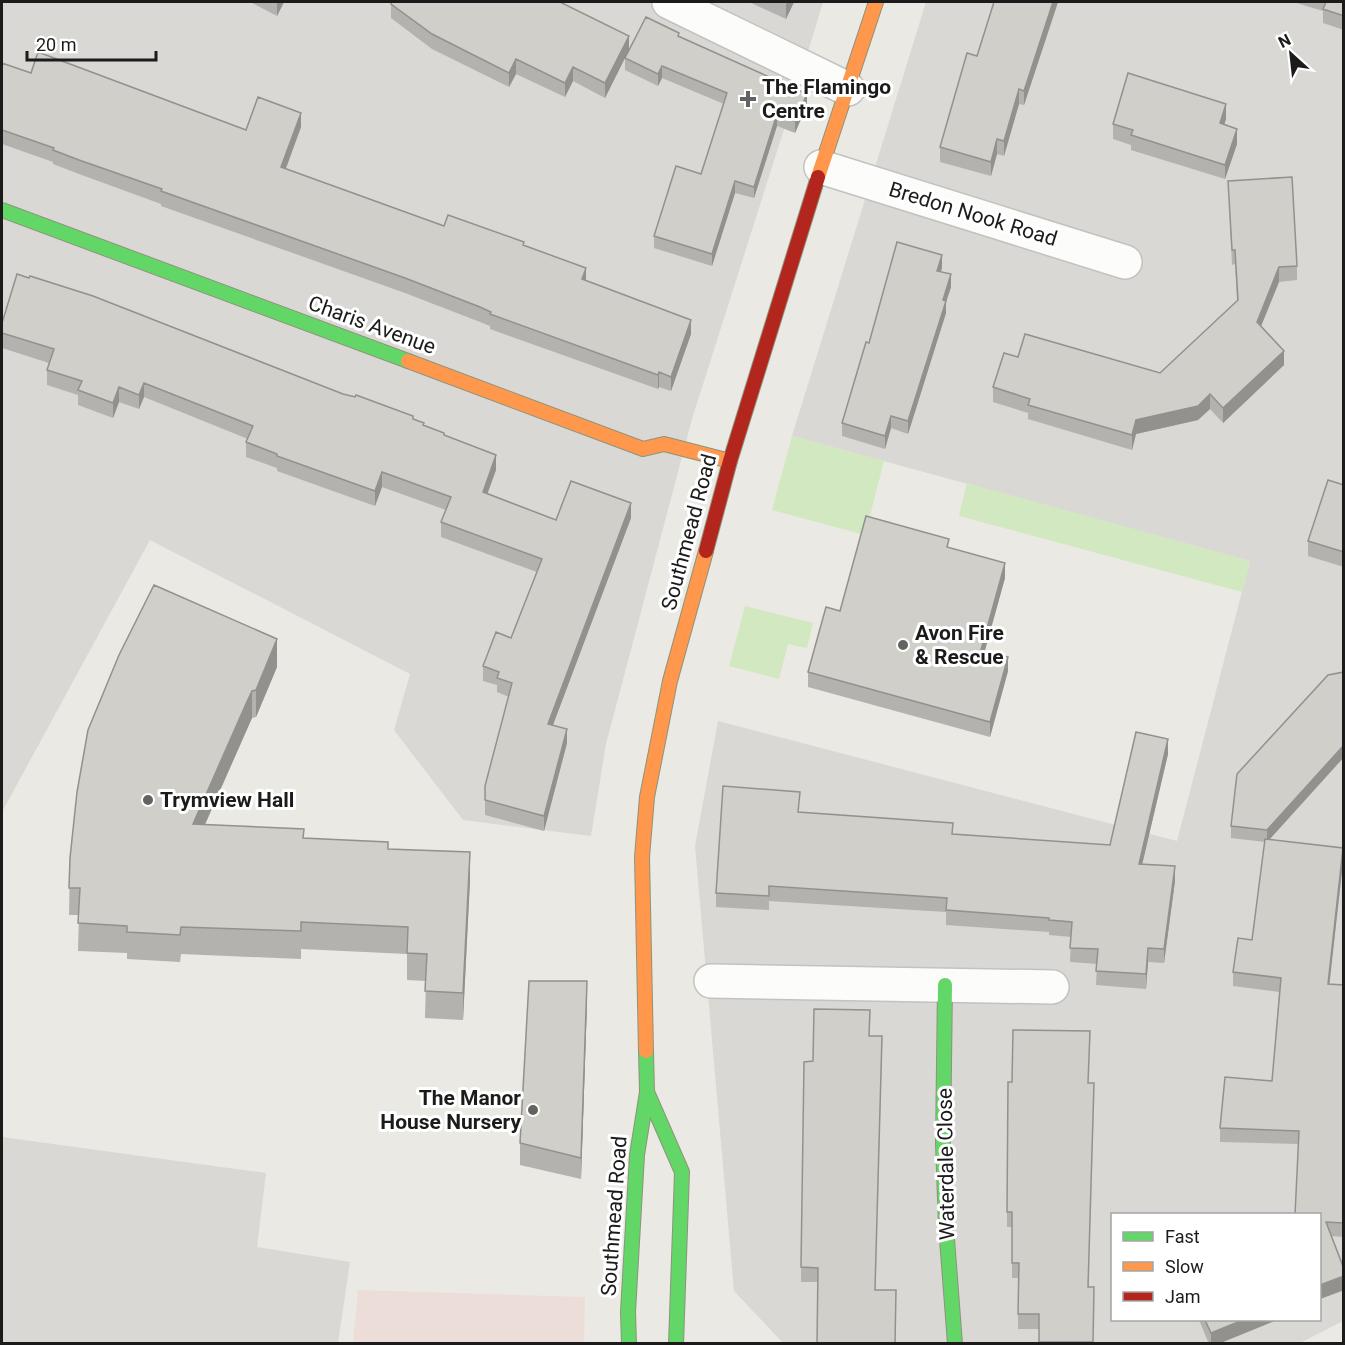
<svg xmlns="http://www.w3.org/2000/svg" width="1345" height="1345" font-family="Roboto,sans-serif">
<rect width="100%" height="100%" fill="#eae9e3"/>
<path fill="#d9d8d5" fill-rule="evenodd" d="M 2,2 L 823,2 L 793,101 L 692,419 L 606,744 L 591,836 L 463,820 L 394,730 L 410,674 L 150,540 L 2,812 Z
M 926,2 L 1343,2 L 1343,1321 L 1298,1344 L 783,1343 L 734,1291 L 695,846 L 718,721 L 1177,841 L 1250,561 L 792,436 ZM 1112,1214 L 1320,1214 L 1320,1320 L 1112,1320 Z
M 2,1137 L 266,1173 L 257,1247 L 350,1262 L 338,1343 L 2,1343 Z"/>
<path fill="#edddd8" d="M 358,1290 L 585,1297 L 584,1343 L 353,1343 Z"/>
<path fill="#d1e8c1" d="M 792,436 L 884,461 L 865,535 L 772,510 Z
M 967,483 L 1250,561 L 1242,592 L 959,516 Z
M 745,606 L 813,623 L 807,648 L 788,644 L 779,679 L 729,666 Z"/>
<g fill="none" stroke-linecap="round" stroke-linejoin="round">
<g stroke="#c2c2bf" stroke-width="36">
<path id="street" d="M 669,2 L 848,89
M 821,167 L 1125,262
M 711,981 L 1052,987"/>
</g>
<g stroke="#8f937c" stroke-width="16">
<path id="fast" d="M 2,210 L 408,361
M 945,985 L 943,1144 L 946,1226 L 955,1344
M 647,1092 L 682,1172 L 676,1344
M 629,1344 L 628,1312 L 637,1155 L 647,1092 L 646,1051"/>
</g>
<g stroke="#8f937c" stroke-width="16">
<path id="slow" d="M 818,177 L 876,2
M 408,361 L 643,449 L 664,444 L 730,461
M 646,1051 L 642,857 L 647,797 L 670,681 L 706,551"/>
</g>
<g stroke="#8f937c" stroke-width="16">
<path id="jam" d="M 706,551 L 730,461 L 818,177"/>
</g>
<use href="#street" stroke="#fcfcfb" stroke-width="33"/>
<use href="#fast" stroke="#63d668" stroke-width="14"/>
<use href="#slow" stroke="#ff974d" stroke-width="14"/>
<use href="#jam" stroke="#b3261e" stroke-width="14"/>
</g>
<path fill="#b3b2ae" d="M 250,2 L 284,2 L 277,16 Z
M 749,2 L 794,2 L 786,19 Z
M 994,2 L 1058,2 L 1024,105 L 1019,104 L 1004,156 L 997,154 L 991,176 L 940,162 L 940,147 L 977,56 Z
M 1293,2 L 1344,2 L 1344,30 L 1323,23 L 1323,11 Z
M 391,4 L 629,50 L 679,37 L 807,105 L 795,133 L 777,126 L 754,198 L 735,193 L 712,266 L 654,248 L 654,236 L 701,174 L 724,104 L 662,78 L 658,86 L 625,70 L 625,58 L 605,98 L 573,81 L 565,97 L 516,74 L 509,87 L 432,49 L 391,18 Z
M 2,63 L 31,73 L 246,130 L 301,127 L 286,169 L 444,226 L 524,246 L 586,281 L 691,334 L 671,391 L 659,387 L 658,389 L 490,329 L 490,326 L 480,322 L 405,293 L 161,206 L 161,204 L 79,174 L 53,164 L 53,162 L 2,144 Z
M 1226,119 L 1224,125 L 1237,144 L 1225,179 L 1131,150 L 1131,145 L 1113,139 L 1113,124 Z
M 1228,181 L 1297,266 L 1297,280 L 1279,282 L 1261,326 L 1284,365 L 1223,423 L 1210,409 L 1198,420 L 1136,434 L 1132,450 L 1028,419 L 1028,413 L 993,402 L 993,387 L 1018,357 L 1160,373 L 1237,301 L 1235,264 L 1232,265 Z
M 942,268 L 940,272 L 951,287 L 946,302 L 946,313 L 908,434 L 891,428 L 885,449 L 842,436 L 842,423 L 869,343 Z
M 2,323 L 343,394 L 413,419 L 424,426 L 444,435 L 496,470 L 487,493 L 556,520 L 631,518 L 553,725 L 567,743 L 544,831 L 485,815 L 485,786 L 509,697 L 497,692 L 497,685 L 483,681 L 483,666 L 511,638 L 537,572 L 441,537 L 441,522 L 446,510 L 382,487 L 375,506 L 277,471 L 277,468 L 246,457 L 246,442 L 248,439 L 144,397 L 139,409 L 119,402 L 113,418 L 78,405 L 78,395 L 47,385 L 47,370 L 49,363 L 2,348 Z
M 1344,485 L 1344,567 L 1308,556 L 1308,541 Z
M 949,548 L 1005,578 L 984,651 L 1008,671 L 990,737 L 808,687 L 808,672 L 840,611 Z
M 277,667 L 256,717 L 252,718 L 205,825 L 388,849 L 470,880 L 463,1020 L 425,1018 L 426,981 L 407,980 L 407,954 L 301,949 L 301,959 L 181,954 L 180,962 L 127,959 L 127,953 L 78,951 L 79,915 L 69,915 L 70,858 Z
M 1344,672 L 1344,757 L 1269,840 L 1343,862 L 1329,984 L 1344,985 L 1344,1237 L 1331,1236 L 1344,1269 L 1344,1290 L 1320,1299 L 1320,1215 L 1298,1144 L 1220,1142 L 1220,1128 L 1272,1081 L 1279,992 L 1233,986 L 1233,972 L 1252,940 L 1265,842 L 1231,838 L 1231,826 Z
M 1168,754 L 1142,864 L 1175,881 L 1164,963 L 1148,962 L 1146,989 L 1096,985 L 1097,964 L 1070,962 L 1071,937 L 1049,935 L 1049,932 L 946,925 L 946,912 L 769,901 L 769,910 L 716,907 L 716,893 L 799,812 L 953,834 L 1110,845 Z
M 587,1002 L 581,1179 L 520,1165 L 520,1143 Z
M 869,1036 L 882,1051 L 875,1290 L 895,1344 L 818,1282 L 801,1282 L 804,1062 L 813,1061 Z
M 1089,1083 L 1089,1287 L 1093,1344 L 1039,1344 L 1039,1329 L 1018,1329 L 1018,1278 L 1012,1278 L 1012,1227 L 1007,1227 L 1007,1212 Z
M 1199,1320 L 1277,1320 L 1218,1344 L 1209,1344 Z"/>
<path fill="#92918d" d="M 277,2 L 284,2 L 277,16 Z
M 787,2 L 794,2 L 786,19 L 786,4 Z
M 1053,2 L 1058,2 L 1024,105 L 1024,91 Z
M 629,36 L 629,50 L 605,98 L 605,83 Z
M 516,59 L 516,74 L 509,87 L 509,73 Z
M 662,66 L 662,78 L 658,86 L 658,74 Z
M 573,67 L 573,81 L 565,97 L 565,83 Z
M 1019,89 L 1019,104 L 1004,156 L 1004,141 Z
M 807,94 L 807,105 L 795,133 L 795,121 Z
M 1226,104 L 1226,119 L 1220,138 L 1220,123 Z
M 301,113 L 301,127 L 281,181 L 281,167 Z
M 777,114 L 777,126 L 754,198 L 754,187 Z
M 1237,129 L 1237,144 L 1225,179 L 1225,165 Z
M 997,139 L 997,154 L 991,176 L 991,162 Z
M 735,181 L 735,193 L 712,266 L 712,254 Z
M 942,255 L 942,268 L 937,284 L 937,271 Z
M 1279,267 L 1279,282 L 1257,336 L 1257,322 Z
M 586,268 L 586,282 L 582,279 Z
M 951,274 L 951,287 L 946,302 L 946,313 L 908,434 L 908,421 Z
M 691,320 L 691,334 L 671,391 L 671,377 Z
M 1284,351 L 1284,365 L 1223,423 L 1223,408 Z
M 659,372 L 659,387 L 658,389 L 658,375 Z
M 144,383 L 144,397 L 139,409 L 139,395 Z
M 119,387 L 119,402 L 113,418 L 113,403 Z
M 1210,394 L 1210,409 L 1198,420 L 1136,434 L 1132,450 L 1132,435 L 1136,420 Z
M 891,416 L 891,428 L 885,449 L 885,436 Z
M 496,455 L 496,470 L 483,506 L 483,492 Z
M 382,472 L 382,487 L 375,506 L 375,491 Z
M 631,503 L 631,518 L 548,738 L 548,724 Z
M 1005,563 L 1005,578 L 981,665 L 981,650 Z
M 277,639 L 277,667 L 256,717 L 256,690 Z
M 1008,657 L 1008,671 L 990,737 L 990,722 Z
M 252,691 L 252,718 L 193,851 L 193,824 Z
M 567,729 L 567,743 L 544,831 L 544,816 Z
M 1168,739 L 1168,754 L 1139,878 L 1139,864 Z
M 1344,745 L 1344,757 L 1267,842 L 1267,830 Z
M 1343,848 L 1343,862 L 1328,997 L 1328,984 Z
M 470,852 L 470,880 L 463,1020 L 463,993 Z
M 1175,866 L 1175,881 L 1164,963 L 1164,949 Z
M 1148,948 L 1148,962 L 1146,989 L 1146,974 Z
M 587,981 L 587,1002 L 581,1179 L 581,1158 Z
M 1344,1276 L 1344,1290 L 1320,1299 L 1320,1285 Z
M 1243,1320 L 1277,1320 L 1218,1344 L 1211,1344 L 1211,1333 Z"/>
<path fill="#d0cfca" stroke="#92918d" stroke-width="1.5" d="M 392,2 L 560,2 L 629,36 L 605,83 L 573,67 L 565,83 L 516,59 L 509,73 L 432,34 L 391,4 Z
M 994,2 L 1053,2 L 1024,91 L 1019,89 L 1004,141 L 997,139 L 991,162 L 940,147 L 967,53 L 977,56 Z
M 1326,2 L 1344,2 L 1344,16 L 1323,9 Z
M 646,17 L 679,33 L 678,36 L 807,94 L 795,121 L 777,114 L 754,187 L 735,181 L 712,254 L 654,236 L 676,166 L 701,174 L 727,93 L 662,66 L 658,74 L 625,58 Z
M 38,52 L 246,130 L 258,97 L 301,113 L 281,167 L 444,226 L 448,215 L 524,242 L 523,245 L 586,268 L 582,279 L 691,320 L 671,377 L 659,372 L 658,375 L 490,314 L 491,312 L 480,307 L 405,278 L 161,191 L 162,189 L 79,160 L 53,150 L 54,148 L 2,130 L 2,63 L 31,73 Z
M 1128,73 L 1226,104 L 1220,123 L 1237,129 L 1225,165 L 1131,135 L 1133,130 L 1113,124 Z
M 1292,177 L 1297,266 L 1279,267 L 1257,322 L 1284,351 L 1223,408 L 1210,394 L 1198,406 L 1136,420 L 1132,435 L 1028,405 L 1030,399 L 993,387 L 1004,353 L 1018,357 L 1025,334 L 1160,373 L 1238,300 L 1235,250 L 1232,250 L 1228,181 Z
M 897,242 L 942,255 L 937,271 L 951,274 L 943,300 L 946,301 L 908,421 L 891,416 L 885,436 L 842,423 L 866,342 L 869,343 Z
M 17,274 L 29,278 L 30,276 L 93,296 L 343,394 L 355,397 L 356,395 L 413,416 L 413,419 L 424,423 L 423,425 L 444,433 L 444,435 L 496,455 L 483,492 L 556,520 L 571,481 L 631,503 L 548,724 L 567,729 L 544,816 L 485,800 L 485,786 L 512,683 L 497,678 L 499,672 L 483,666 L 496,632 L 511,638 L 542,559 L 441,522 L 451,497 L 382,472 L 375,491 L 277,456 L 277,454 L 246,442 L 253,426 L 144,383 L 139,395 L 119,387 L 113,403 L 78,390 L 82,381 L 47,370 L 54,349 L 2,333 L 2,323 Z
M 1328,480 L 1344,485 L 1344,552 L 1308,541 Z
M 866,516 L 949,539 L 947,547 L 1005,563 L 981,650 L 1008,657 L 990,722 L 808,672 L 826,607 L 840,611 Z
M 154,585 L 277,639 L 256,690 L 252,691 L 245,706 L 193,824 L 304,829 L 303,838 L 388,842 L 388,849 L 470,852 L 463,993 L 425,991 L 427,954 L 407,953 L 408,927 L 301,922 L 301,931 L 181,927 L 180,935 L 127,932 L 127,926 L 78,923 L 80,888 L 69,888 L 70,858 L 77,792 L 88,730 L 119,655 Z
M 1344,672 L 1344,745 L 1267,830 L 1231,826 L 1237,774 L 1328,675 Z
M 1136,732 L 1168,739 L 1139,864 L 1175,866 L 1164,949 L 1148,948 L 1146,974 L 1096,971 L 1098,949 L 1070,948 L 1072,922 L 1049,920 L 1049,918 L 946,910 L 947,898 L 769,886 L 769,896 L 716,893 L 723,786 L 800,792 L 798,812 L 953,823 L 952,834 L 1110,845 Z
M 1265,839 L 1343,848 L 1328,984 L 1344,985 L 1344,1223 L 1326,1222 L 1344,1269 L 1344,1276 L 1320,1285 L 1320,1215 L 1295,1215 L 1299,1131 L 1220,1128 L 1225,1077 L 1272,1081 L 1281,978 L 1233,972 L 1238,938 L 1252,940 Z
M 529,981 L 587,981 L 581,1158 L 520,1143 Z
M 814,1009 L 870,1010 L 869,1036 L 882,1036 L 875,1290 L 896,1290 L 895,1344 L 817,1344 L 818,1268 L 801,1267 L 804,1062 L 813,1061 Z
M 1013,1030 L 1090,1031 L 1088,1083 L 1094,1083 L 1088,1287 L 1094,1287 L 1093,1342 L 1039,1342 L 1039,1314 L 1018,1314 L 1019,1263 L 1012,1263 L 1012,1212 L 1007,1212 L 1008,1082 L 1012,1082 Z
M 1205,1320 L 1243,1320 L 1211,1333 Z"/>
<g fill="#636361" stroke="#fff" stroke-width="2">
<path d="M745 90h6v6h6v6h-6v6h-6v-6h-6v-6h6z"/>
<circle cx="903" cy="645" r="6"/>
<circle cx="148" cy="800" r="6"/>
<circle cx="533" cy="1110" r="6"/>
</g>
<g text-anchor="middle" stroke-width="6" stroke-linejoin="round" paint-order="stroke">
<g font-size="21" font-weight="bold" fill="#1b1b1b" stroke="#fff" text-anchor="start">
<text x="762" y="94">The Flamingo<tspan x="762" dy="24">Centre</tspan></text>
<text x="915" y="640">Avon Fire<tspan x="915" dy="24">&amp; Rescue</tspan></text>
<text x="160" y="807">Trymview Hall</text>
<text x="521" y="1105" text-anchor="end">The Manor<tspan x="521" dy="24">House Nursery</tspan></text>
</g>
<g font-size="21" fill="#1b1b1b" stroke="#fff">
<text transform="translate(973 214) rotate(17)" y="7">Bredon Nook Road</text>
<text transform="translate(372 325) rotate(20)" y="7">Charis Avenue</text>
<text transform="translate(689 532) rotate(-75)" y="7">Southmead Road</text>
<text transform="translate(946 1164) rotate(-91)" y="7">Waterdale Close</text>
<text transform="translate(614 1216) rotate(-86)" y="7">Southmead Road</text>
</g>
</g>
<rect width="1345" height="1345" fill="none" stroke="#1b1b1b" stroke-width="6"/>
<rect x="1111" y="1213" width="210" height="108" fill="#ffffff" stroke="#a4a4a4" stroke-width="1.5"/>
<rect x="1123" y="1232" width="30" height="9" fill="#63d668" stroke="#a4a4a4" stroke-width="1.5"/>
<text x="1165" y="1243" font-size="18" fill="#1b1b1b">Fast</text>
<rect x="1123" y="1262" width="30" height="9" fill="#ff974d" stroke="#a4a4a4" stroke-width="1.5"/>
<text x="1165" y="1273" font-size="18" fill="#1b1b1b">Slow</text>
<rect x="1123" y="1292" width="30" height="9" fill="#b3261e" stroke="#a4a4a4" stroke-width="1.5"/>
<text x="1165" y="1303" font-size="18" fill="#1b1b1b">Jam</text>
<g transform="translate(1291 54) rotate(333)" stroke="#ffffff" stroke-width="4.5" paint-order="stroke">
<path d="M0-4.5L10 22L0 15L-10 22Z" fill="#1b1b1b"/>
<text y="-9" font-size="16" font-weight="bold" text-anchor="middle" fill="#1b1b1b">N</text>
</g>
<path d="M27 51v9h129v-9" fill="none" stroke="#1b1b1b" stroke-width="3"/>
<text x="36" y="51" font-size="18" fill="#1b1b1b" stroke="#ffffff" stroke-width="4.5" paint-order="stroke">20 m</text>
</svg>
